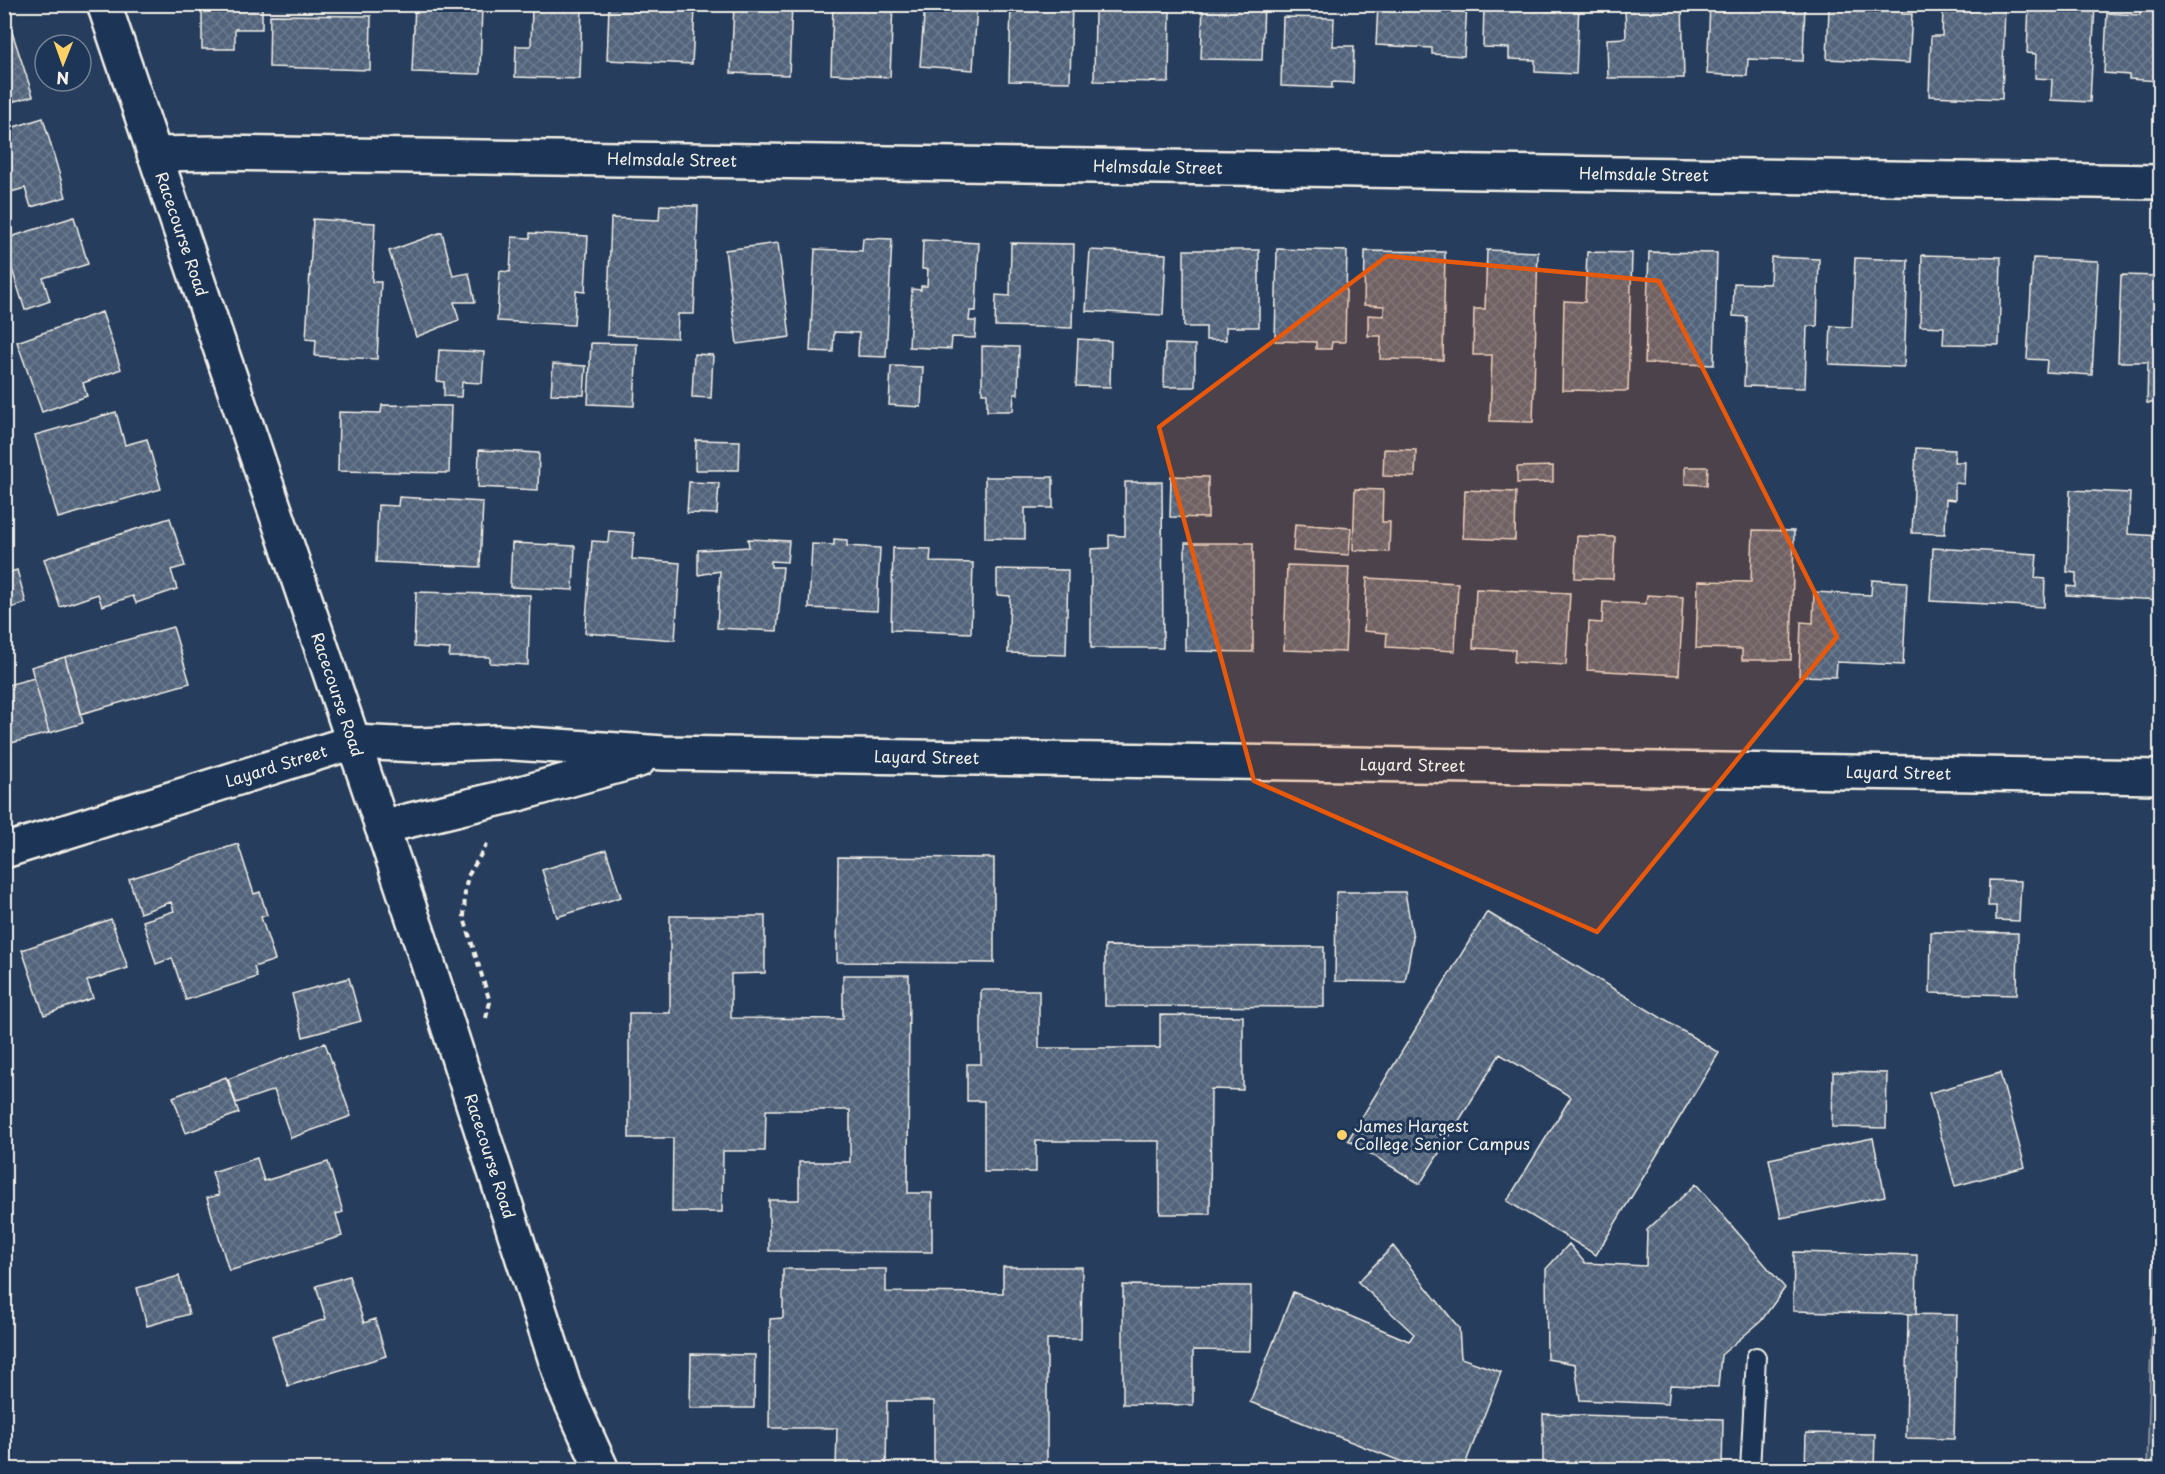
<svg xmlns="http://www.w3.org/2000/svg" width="2165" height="1474" font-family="'Playpen Sans',sans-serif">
<defs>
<pattern id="building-cross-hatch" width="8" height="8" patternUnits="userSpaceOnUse" patternTransform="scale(1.5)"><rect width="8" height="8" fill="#52647b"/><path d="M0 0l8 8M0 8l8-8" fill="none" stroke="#6c7b8e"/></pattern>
</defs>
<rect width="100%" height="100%" fill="#263d5d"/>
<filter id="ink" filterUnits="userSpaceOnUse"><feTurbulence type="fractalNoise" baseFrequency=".0167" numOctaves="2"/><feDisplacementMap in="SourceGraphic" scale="12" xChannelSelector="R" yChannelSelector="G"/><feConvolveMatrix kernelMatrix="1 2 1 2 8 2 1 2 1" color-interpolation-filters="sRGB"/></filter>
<g filter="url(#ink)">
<path fill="#40546f" stroke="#9aa2ac" stroke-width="1.5" d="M 2160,1070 L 2160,1469 L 2147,1470 L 2147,1469 Z"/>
<path fill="url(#building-cross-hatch)" stroke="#f4f1e8" stroke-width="1.5" d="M 415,4 L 482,4 L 480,74 L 412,72 Z
M 532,4 L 582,4 L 580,79 L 515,77 L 516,46 L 531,46 Z
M 734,4 L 792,4 L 789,75 L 731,73 Z
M 833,4 L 893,4 L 890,77 L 831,74 Z
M 925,4 L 977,4 L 973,70 L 920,66 Z
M 1072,4 L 1070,82 L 1009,81 L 1011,4 Z
M 1203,4 L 1264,4 L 1262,60 L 1201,59 Z
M 1378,4 L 1467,4 L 1464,56 L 1432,54 L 1432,48 L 1376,45 Z
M 1484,4 L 1579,4 L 1576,74 L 1535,72 L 1535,60 L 1509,59 L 1509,48 L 1483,47 Z
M 1619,4 L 1682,4 L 1684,78 L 1608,78 L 1607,39 L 1626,38 L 1625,7 L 1619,7 Z
M 1710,4 L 1805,4 L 1803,61 L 1748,59 L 1747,76 L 1707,74 Z
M 1841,4 L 1902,4 L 1902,14 L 1912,14 L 1909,63 L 1827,59 L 1829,8 L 1841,9 Z
M 1961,4 L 2005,4 L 2002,99 L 1929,96 L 1931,36 L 1942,36 L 1943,11 L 1961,12 Z
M 2029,4 L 2095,4 L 2090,102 L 2051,100 L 2052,79 L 2035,78 L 2036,54 L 2027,53 Z
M 2141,4 L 2160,4 L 2160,81 L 2129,79 L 2129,75 L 2104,73 L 2107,13 L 2140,15 Z
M 202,6 L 262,6 L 262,29 L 235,29 L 235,49 L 202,49 Z
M 609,6 L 695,9 L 692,64 L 607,60 Z
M 1095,10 L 1170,11 L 1169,82 L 1094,81 Z
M 270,15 L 371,16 L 370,70 L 269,67 Z
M 1283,17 L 1334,18 L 1333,46 L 1354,46 L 1353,83 L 1332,82 L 1332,88 L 1281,86 Z
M 11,29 L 33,96 L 4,104 L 4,31 Z
M 43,118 L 66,197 L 31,207 L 25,188 L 4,194 L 4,130 Z
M 660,205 L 698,206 L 694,314 L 678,314 L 677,338 L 607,335 L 611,218 L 659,220 Z
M 74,217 L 88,264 L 43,278 L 50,301 L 25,310 L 10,263 L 4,265 L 4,239 Z
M 313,219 L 375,223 L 372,282 L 381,282 L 377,359 L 315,356 L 316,340 L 306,339 Z
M 442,232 L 453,276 L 469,273 L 475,302 L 454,302 L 459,320 L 416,337 L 389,251 Z
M 530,233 L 588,236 L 585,292 L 576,291 L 574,325 L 497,321 L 500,271 L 510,272 L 512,237 L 530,238 Z
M 863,238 L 892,239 L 886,357 L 858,356 L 859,333 L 834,332 L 833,352 L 810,351 L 815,249 L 862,251 Z
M 923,240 L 979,243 L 976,311 L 970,311 L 969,321 L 976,321 L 975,338 L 952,337 L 951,349 L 909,347 L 912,289 L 921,290 L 921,286 L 927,286 L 928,269 L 922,269 Z
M 778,243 L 790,337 L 737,344 L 725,250 Z
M 1011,243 L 1074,244 L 1072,328 L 995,326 L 996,295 L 1010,296 Z
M 1277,249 L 1347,251 L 1345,342 L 1332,342 L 1331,349 L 1316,349 L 1316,342 L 1275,341 Z
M 1090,250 L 1166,254 L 1163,315 L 1086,311 Z
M 1184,250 L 1259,250 L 1259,327 L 1226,327 L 1226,340 L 1206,340 L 1206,327 L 1184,327 Z
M 1487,250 L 1538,252 L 1533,422 L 1490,421 L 1492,355 L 1473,355 L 1474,309 L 1485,309 Z
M 1365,251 L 1445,252 L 1443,360 L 1380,359 L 1381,336 L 1368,336 L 1368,315 L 1384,316 L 1384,306 L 1364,305 Z
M 1587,252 L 1632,253 L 1628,391 L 1562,390 L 1564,301 L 1585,302 Z
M 1649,252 L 1717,253 L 1714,365 L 1645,363 Z
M 1922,255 L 2001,257 L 1999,345 L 1943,344 L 1944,327 L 1920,326 Z
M 1771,257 L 1819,259 L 1817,326 L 1807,326 L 1805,388 L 1744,386 L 1747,317 L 1733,316 L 1734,283 L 1770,284 Z
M 1855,258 L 1908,260 L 1904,367 L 1829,364 L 1831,326 L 1852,327 Z
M 2033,258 L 2098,261 L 2092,375 L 2046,372 L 2047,360 L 2027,359 Z
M 2121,275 L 2160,276 L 2160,403 L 2147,403 L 2148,362 L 2118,362 Z
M 102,312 L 121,369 L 83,383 L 87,396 L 42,412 L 17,342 Z
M 1078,339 L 1111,341 L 1110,387 L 1076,386 Z
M 591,343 L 637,344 L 634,406 L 588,404 Z
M 1165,344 L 1195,345 L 1195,387 L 1164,387 Z
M 982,346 L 1019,347 L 1018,394 L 1014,394 L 1013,411 L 987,411 L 987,393 L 982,393 Z
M 439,350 L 484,352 L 482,383 L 462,382 L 461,397 L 444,396 L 444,382 L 437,381 Z
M 694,354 L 713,355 L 711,398 L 692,397 Z
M 553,364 L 586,366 L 584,395 L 551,394 Z
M 891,366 L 923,367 L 921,407 L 889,405 Z
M 382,405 L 451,406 L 449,473 L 338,471 L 339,412 L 381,413 Z
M 116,412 L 125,445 L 147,439 L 161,489 L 58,518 L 35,435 Z
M 696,440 L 740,441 L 739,470 L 695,470 Z
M 1916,448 L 1955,450 L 1954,462 L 1965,462 L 1964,484 L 1955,483 L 1955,500 L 1946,499 L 1945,534 L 1912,533 Z
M 1384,449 L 1416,450 L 1415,477 L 1383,476 Z
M 2158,449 L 2160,449 L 2160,483 L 2157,483 Z
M 479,450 L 539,453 L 538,490 L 478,487 Z
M 1553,466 L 1553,482 L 1517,483 L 1517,467 Z
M 1685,467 L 1708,467 L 1707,485 L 1685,484 Z
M 1171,476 L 1208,477 L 1208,518 L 1170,517 Z
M 985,477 L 1053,477 L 1053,508 L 1025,508 L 1025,539 L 985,538 Z
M 689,482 L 719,483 L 717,514 L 687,513 Z
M 1125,482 L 1162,482 L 1163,648 L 1091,648 L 1091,549 L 1109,548 L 1109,535 L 1125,536 Z
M 1355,489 L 1383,490 L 1382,522 L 1390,522 L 1389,552 L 1353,550 Z
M 1465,490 L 1516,492 L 1515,540 L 1463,538 Z
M 2070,490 L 2130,493 L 2128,534 L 2160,536 L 2160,600 L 2066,595 L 2067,586 L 2076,587 L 2076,573 L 2067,572 Z
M 399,497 L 483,502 L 480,567 L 376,562 L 378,505 L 398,506 Z
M 170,518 L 185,566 L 171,570 L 177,589 L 136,603 L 133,596 L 102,606 L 98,594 L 60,607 L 44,559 Z
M 1295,524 L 1351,528 L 1349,555 L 1293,551 Z
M 1753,530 L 1794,531 L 1791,660 L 1742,660 L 1742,649 L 1696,648 L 1698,581 L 1751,582 Z
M 609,531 L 634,533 L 632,559 L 680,563 L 675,640 L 585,633 L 592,541 L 608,542 Z
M 1577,536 L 1615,537 L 1613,579 L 1575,578 Z
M 748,539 L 789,541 L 787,562 L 771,561 L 771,567 L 783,567 L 777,631 L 717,628 L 720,571 L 698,575 L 698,550 L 749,547 Z
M 834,539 L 847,540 L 847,546 L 880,548 L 877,611 L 809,608 L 812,544 L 834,545 Z
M 512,543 L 575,546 L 573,590 L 510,587 Z
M 1185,543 L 1253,543 L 1253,652 L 1185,651 Z
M 893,548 L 931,549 L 930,562 L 973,563 L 971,633 L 891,630 Z
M 1933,548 L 2037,554 L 2035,578 L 2045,579 L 2044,607 L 1930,601 Z
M 1287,565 L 1349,567 L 1345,652 L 1284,650 Z
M 997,569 L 1068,570 L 1066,655 L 1008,653 L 1010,596 L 997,595 Z
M 17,570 L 26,603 L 4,610 L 4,574 Z
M 1367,578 L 1458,583 L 1455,651 L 1386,647 L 1387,633 L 1364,631 Z
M 1872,580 L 1907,582 L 1903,665 L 1837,662 L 1836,677 L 1799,676 L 1801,622 L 1813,623 L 1814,592 L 1871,595 Z
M 1476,589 L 1570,593 L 1566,665 L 1514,662 L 1515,650 L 1473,648 Z
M 416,592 L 530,595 L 528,665 L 490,663 L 490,657 L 449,657 L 450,649 L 414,647 Z
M 1647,595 L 1683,597 L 1679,675 L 1587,670 L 1589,622 L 1602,623 L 1603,602 L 1646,604 Z
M 173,627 L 190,683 L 80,714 L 65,657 Z
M 65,657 L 83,723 L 49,733 L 31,667 Z
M 34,678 L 49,733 L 4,745 L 4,686 Z
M 238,844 L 254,894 L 260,892 L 267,915 L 261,917 L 275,960 L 254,967 L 257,977 L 186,1000 L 172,958 L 156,964 L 143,921 L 174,911 L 171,902 L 140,913 L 129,879 Z
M 606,850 L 621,897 L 557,917 L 542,870 Z
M 838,857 L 994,858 L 994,963 L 837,962 Z
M 1989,880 L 2021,881 L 2019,921 L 1996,920 L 1996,906 L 1988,906 Z
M 1336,892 L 1405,892 L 1413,938 L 1405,982 L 1335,981 Z
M 1487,912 L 1719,1053 L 1596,1255 L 1507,1201 L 1571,1097 L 1500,1054 L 1420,1184 L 1348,1140 Z
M 670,916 L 765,916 L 765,973 L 731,974 L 731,1018 L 843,1019 L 843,975 L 909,975 L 908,1193 L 932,1193 L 932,1252 L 769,1251 L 769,1200 L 799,1200 L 799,1162 L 850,1162 L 850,1110 L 766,1110 L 765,1151 L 723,1151 L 722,1212 L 672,1212 L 673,1138 L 629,1138 L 629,1013 L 670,1013 Z
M 111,919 L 128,968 L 87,981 L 93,998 L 44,1015 L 22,950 Z
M 1931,932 L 2018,933 L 2017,995 L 1930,993 Z
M 1105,946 L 1324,947 L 1324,1007 L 1105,1006 Z
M 349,978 L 361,1021 L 303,1037 L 292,994 Z
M 981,990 L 1039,990 L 1039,1048 L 1160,1048 L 1160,1015 L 1243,1016 L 1243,1090 L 1211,1089 L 1210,1214 L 1160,1214 L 1160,1141 L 1036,1141 L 1036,1172 L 984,1172 L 984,1101 L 967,1101 L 967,1064 L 981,1064 Z
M 325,1043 L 351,1116 L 291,1138 L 274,1090 L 236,1103 L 228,1079 Z
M 1833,1072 L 1887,1073 L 1886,1128 L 1832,1127 Z
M 2000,1073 L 2025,1167 L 1955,1186 L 1929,1093 Z
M 226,1077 L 239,1113 L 186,1133 L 173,1097 Z
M 1873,1138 L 1885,1196 L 1781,1218 L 1769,1159 Z
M 257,1158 L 264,1181 L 328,1162 L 343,1212 L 336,1214 L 342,1236 L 229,1271 L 207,1198 L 219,1195 L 212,1172 Z
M 1696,1184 L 1785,1288 L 1761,1321 L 1721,1355 L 1718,1387 L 1670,1385 L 1668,1404 L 1580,1400 L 1575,1364 L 1547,1359 L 1546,1269 L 1569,1244 L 1585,1263 L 1646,1266 L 1647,1230 Z
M 1393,1246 L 1459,1328 L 1461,1358 L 1501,1372 L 1463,1470 L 1423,1470 L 1250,1402 L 1293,1292 L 1409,1341 L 1414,1334 L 1358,1282 Z
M 1794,1252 L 1917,1255 L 1916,1314 L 1793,1311 Z
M 1003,1267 L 1082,1267 L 1081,1339 L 1047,1339 L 1047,1470 L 934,1470 L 934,1401 L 887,1401 L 886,1470 L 836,1470 L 837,1428 L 769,1428 L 770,1319 L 783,1318 L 783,1269 L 886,1269 L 886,1292 L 1003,1293 Z
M 179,1276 L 189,1314 L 147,1326 L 137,1288 Z
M 349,1276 L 364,1323 L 375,1319 L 386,1356 L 288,1386 L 272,1336 L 326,1319 L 316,1286 Z
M 1123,1285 L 1251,1286 L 1250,1351 L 1193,1350 L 1193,1405 L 1123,1404 Z
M 1908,1314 L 1957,1315 L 1954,1439 L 1906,1438 Z
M 691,1354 L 755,1355 L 754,1408 L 690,1408 Z
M 1543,1414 L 1723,1419 L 1722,1470 L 1543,1470 Z
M 1806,1433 L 1875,1434 L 1874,1470 L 1805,1470 Z
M 1232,1465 L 1299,1466 L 1299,1470 L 1232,1470 Z"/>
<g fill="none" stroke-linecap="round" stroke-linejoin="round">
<g stroke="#f4f1e8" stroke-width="22">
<path id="service" d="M 1750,1470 L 1756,1357"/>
</g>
<g stroke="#f4f1e8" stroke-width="38">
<g id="minor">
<path id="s1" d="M 154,154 L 216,153 L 2160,182"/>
<path id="s2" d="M 4,851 L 353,742"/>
</g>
</g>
<g stroke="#f4f1e8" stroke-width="38">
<g id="tertiary">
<path id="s3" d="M 104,4 L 420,939 L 564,1386 L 602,1470"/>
<path id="s4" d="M 353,742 L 418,745 L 496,742 L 664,753 L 2160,777"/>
<path d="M 382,827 L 518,794 L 639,760"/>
</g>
</g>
<path stroke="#f4f1e8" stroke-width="4" stroke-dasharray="6 4.5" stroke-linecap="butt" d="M 486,1018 L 490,1002 L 464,918 L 465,890 L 468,876 L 489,841"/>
<use href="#service" stroke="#1d3557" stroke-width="18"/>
<use href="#minor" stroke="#1d3557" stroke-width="33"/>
<use href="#tertiary" stroke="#1d3557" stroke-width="33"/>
</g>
</g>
<path fill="#e8590c" fill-opacity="0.2" stroke="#e8590c" stroke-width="4.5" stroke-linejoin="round" d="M 1387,256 L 1659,281 L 1837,637 L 1597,932 L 1254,781 L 1159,427 Z"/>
<circle fill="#ffd166" stroke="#1d3557" stroke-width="2" cx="1342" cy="1135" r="6"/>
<g text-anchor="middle" stroke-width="6" stroke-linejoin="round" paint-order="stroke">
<g font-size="16" fill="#f4f1e8" stroke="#1d3557">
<text dy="6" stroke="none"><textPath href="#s1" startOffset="518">Helmsdale Street</textPath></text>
<text dy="6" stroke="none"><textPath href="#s1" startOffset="1004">Helmsdale Street</textPath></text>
<text dy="6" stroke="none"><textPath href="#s1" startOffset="1490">Helmsdale Street</textPath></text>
<text dy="6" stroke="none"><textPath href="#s3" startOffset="243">Racecourse Road</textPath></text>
<text dy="6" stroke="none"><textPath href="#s3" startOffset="729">Racecourse Road</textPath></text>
<text dy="6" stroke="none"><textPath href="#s4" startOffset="574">Layard Street</textPath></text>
<text dy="6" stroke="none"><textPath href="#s4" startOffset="1060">Layard Street</textPath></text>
<text dy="6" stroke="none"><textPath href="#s2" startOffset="285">Layard Street</textPath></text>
<text dy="6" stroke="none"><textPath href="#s4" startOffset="1546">Layard Street</textPath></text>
<text dy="6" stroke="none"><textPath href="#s3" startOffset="1215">Racecourse Road</textPath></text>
</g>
<g font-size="16" fill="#f4f1e8" stroke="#1d3557" text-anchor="start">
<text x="1354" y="1132">James Hargest<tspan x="1354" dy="18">College Senior Campus</tspan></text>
</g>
</g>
<rect width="2165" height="1474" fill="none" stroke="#1d3557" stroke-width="24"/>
<rect x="12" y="12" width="2141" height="1450" fill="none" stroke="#f4f1e8" stroke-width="2" filter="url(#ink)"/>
<g transform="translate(63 63) rotate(181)"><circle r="28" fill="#1d3557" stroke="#738091" stroke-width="1.5"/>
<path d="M0-4.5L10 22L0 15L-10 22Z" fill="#ffd166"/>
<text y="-9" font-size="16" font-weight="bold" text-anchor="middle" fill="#f4f1e8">N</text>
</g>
</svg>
